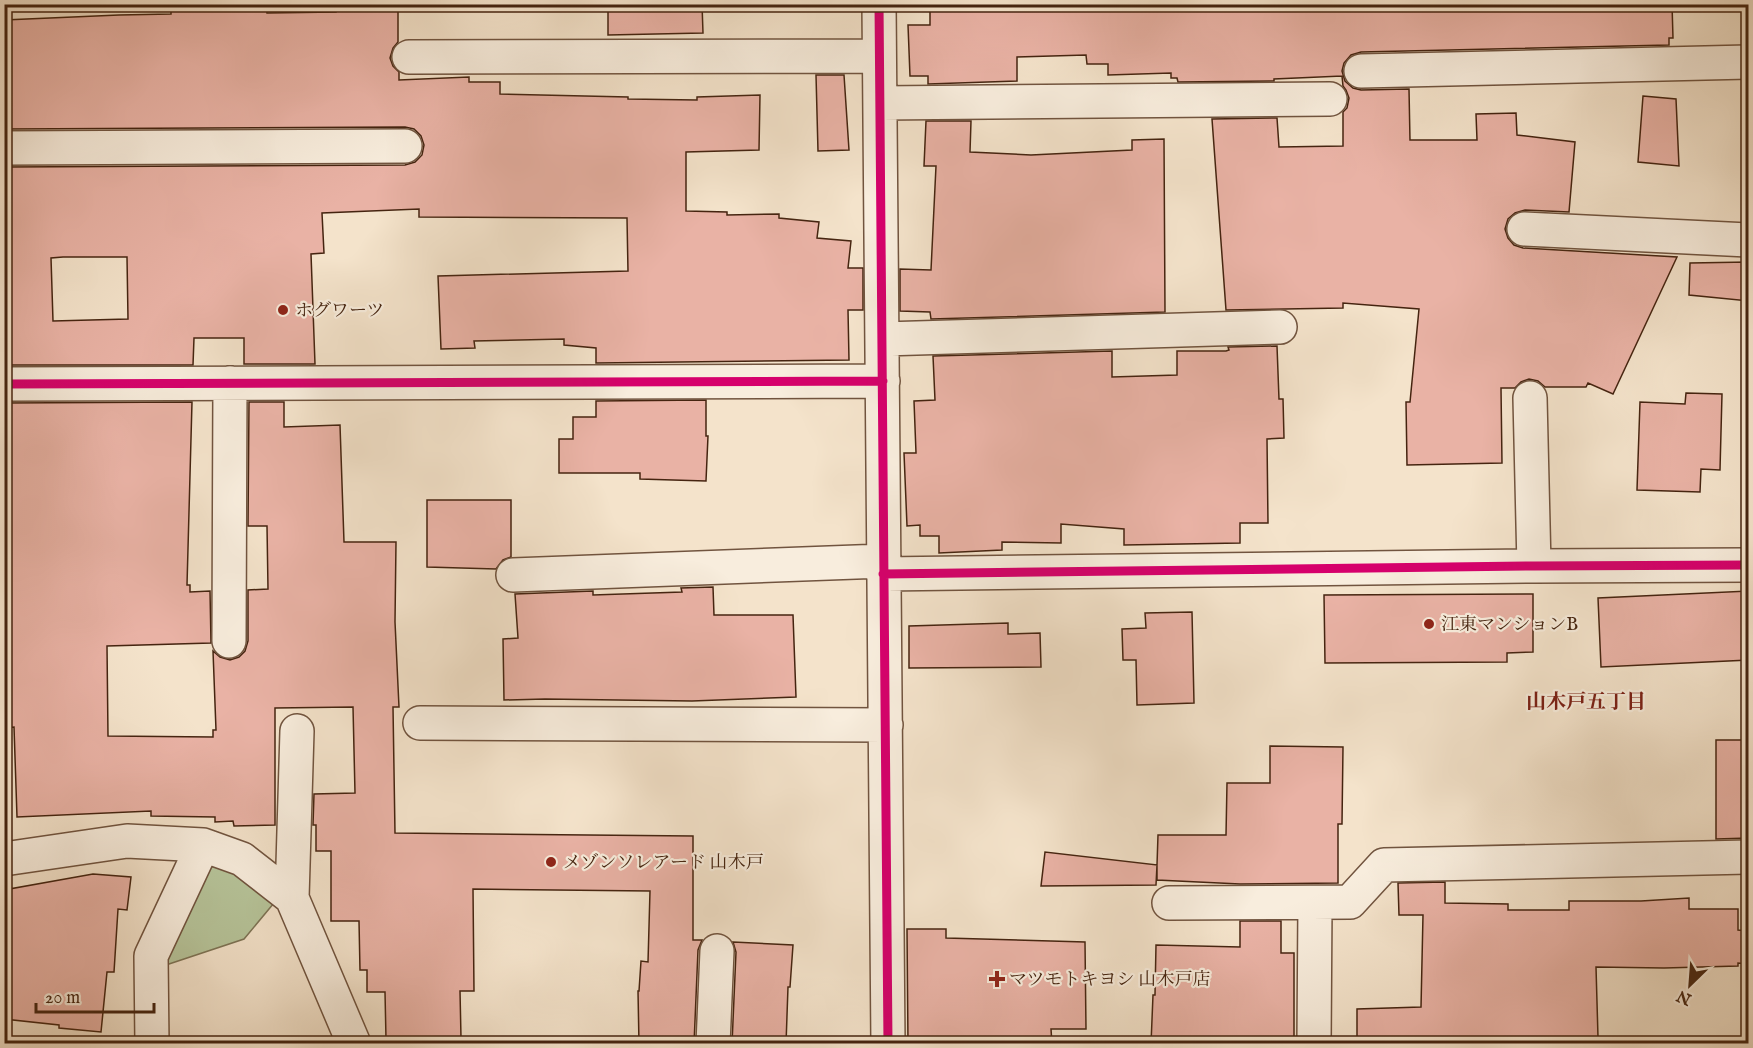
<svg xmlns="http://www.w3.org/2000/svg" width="1753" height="1048" font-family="'IM FELL English','Noto Serif JP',serif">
<rect width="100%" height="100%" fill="#f4e3cb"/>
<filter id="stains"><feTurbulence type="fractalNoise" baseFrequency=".00333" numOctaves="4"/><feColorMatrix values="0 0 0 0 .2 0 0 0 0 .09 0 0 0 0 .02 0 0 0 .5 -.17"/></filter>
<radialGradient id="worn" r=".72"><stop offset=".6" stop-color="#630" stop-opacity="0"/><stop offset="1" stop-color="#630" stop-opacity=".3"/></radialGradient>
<path fill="#b7c59b" stroke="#7e7456" stroke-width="1.5" d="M 203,845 L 284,891 L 244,939 L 151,970 Z"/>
<path fill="#e9b2a5" stroke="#452410" stroke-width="1.5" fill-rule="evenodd" d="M 171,4 L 266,4 L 267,13 L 336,12 L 336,4 L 398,4 L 398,42 L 393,48 L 390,58 L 393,66 L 399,72 L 399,80 L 469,77 L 469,82 L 500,82 L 500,94 L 628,97 L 628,99 L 697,100 L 697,97 L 760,95 L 759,150 L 686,152 L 686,211 L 727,212 L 727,215 L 779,214 L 779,218 L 819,222 L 817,238 L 851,241 L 848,268 L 863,268 L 863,310 L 848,310 L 849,360 L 596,363 L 596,348 L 564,345 L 564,339 L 474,341 L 475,348 L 441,349 L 438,276 L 628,271 L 627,218 L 419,217 L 419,209 L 322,213 L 324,253 L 311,254 L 315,364 L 244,364 L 244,338 L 194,338 L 193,365 L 4,365 L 4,167 L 405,165 L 415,162 L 422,155 L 424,145 L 421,136 L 414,129 L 405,127 L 4,129 L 4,20 L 119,15 L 171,14 ZM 63,257 L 127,257 L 128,319 L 53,321 L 51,258 Z
M 608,4 L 702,4 L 703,33 L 608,35 Z
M 930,4 L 1672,4 L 1673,38 L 1669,38 L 1669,45 L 1361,52 L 1351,55 L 1344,63 L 1342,71 L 1345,81 L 1353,88 L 1361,90 L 1409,89 L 1410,140 L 1477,140 L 1476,114 L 1516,113 L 1517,135 L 1575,142 L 1569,212 L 1525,210 L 1515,213 L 1508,219 L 1505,229 L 1508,238 L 1514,245 L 1523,248 L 1677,257 L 1613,394 L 1588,383 L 1586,387 L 1545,387 L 1538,381 L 1529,379 L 1521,382 L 1515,388 L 1501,388 L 1502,463 L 1407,465 L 1406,402 L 1410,402 L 1419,309 L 1343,303 L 1343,308 L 1226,310 L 1212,119 L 1277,118 L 1279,147 L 1343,146 L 1343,112 L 1347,108 L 1349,98 L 1346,90 L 1343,86 L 1342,76 L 1274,79 L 1274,81 L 1178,82 L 1177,78 L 1171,78 L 1171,73 L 1108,75 L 1108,64 L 1087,64 L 1086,55 L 1017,57 L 1017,81 L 928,84 L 928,76 L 910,76 L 908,25 L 930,25 Z
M 816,75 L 844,75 L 849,150 L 818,151 Z
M 1643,96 L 1676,99 L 1679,166 L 1638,162 Z
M 926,121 L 971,121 L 970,152 L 1031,155 L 1132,150 L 1132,140 L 1164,139 L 1165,312 L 931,319 L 930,312 L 900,311 L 900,269 L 931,270 L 936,166 L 924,166 Z
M 1749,262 L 1749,301 L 1689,295 L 1690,263 Z
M 1277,346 L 1279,399 L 1283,399 L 1284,438 L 1267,439 L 1268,523 L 1240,523 L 1240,543 L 1124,545 L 1124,529 L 1061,524 L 1061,543 L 1002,542 L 1002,550 L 939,553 L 939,536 L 920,536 L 920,525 L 907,526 L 904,453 L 916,453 L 914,401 L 935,400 L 933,356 L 1112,351 L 1112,377 L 1177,375 L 1177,351 L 1226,351 L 1229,350 L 1228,347 Z
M 1686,393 L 1722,394 L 1720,470 L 1701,469 L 1700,492 L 1637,490 L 1640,402 L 1685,404 Z
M 706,400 L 706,436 L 708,436 L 706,481 L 640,479 L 640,473 L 559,473 L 559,439 L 573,439 L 573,417 L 596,417 L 596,401 Z
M 192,402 L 187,585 L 190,585 L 190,592 L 210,591 L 211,643 L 107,646 L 108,736 L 213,737 L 213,730 L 216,730 L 213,651 L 220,657 L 230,660 L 239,657 L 245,651 L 248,641 L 248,590 L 268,589 L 267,526 L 248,526 L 249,402 L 284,402 L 284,427 L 340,425 L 344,542 L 396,542 L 395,622 L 399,707 L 393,707 L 395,833 L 693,836 L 693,940 L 702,940 L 698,950 L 694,1044 L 639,1044 L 638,991 L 639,991 L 641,961 L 648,962 L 650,891 L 473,889 L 474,991 L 460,991 L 461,1038 L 386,1039 L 385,992 L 367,992 L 367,970 L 360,970 L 359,921 L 331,921 L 331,851 L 316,851 L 316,825 L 313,825 L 314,794 L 355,793 L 353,707 L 275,708 L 275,825 L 234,826 L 233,821 L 215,822 L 215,817 L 151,816 L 151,811 L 17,817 L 14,727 L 4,728 L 4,403 Z
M 427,500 L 511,500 L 511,557 L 503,560 L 496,569 L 427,567 Z
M 713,587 L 714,615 L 793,615 L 796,697 L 692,701 L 545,699 L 504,700 L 503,639 L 518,638 L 515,594 L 593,591 L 593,595 L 682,592 L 681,588 Z
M 1749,591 L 1749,660 L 1601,667 L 1598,598 Z
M 1533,594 L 1533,652 L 1507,653 L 1507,662 L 1325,663 L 1324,595 Z
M 1192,612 L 1194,703 L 1137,705 L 1136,660 L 1123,660 L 1122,629 L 1146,628 L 1145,613 Z
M 1008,623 L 1008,634 L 1040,633 L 1041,667 L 909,668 L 909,626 Z
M 1716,740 L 1749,740 L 1749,838 L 1716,839 Z
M 1270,746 L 1343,747 L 1342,824 L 1338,824 L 1338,883 L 1240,884 L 1157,880 L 1157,865 L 1156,885 L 1041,886 L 1045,852 L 1157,865 L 1158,835 L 1226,835 L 1227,783 L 1270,783 Z
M 93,874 L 131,877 L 127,910 L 118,909 L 114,972 L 107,972 L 101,1032 L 59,1028 L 59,1025 L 4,1019 L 4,890 Z
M 1445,882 L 1445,903 L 1508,904 L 1508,910 L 1569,910 L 1569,901 L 1641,901 L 1689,898 L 1689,909 L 1738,909 L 1738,930 L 1749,931 L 1749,964 L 1738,963 L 1738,966 L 1664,968 L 1596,967 L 1598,1037 L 1416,1040 L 1416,1044 L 1357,1044 L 1357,1009 L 1421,1007 L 1423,915 L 1399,915 L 1398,883 Z
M 1240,921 L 1281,921 L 1281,953 L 1294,953 L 1294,1044 L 1151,1044 L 1153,995 L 1155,995 L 1156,945 L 1240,947 Z
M 907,929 L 946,929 L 946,938 L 1085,942 L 1086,1029 L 1051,1029 L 1052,1044 L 908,1044 Z
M 733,942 L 793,945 L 790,987 L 788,987 L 786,1044 L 732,1044 L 736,952 Z"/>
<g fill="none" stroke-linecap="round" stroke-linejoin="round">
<g stroke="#71543f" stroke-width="36">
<path id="minor" d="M 879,4 L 888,1044
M 409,57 L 879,56
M 1361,71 L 1748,62
M 880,103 L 1330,99
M 4,148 L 405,146
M 1524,229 L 1748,240
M 883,339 L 1280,327
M 4,384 L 883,381
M 1530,398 L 1534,566
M 883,574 L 1534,566 L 1748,565
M 513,575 L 883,561
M 229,641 L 230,383
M 420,723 L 886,725
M 4,859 L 127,841 L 203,845 L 242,859 L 292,898 L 354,1044
M 292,898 L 297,731
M 1169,903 L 1350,902 L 1384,865 L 1748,857
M 152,1044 L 151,956 L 203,845
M 713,1044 L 717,951
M 1314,1044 L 1315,903"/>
</g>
<use href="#minor" stroke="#f8eddd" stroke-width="33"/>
<g stroke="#f8eddd" stroke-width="13">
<path id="cycleway" d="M 879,4 L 888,1044
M 4,384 L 883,381
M 883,574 L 1534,566 L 1748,565"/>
</g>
<use href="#cycleway" stroke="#d6006c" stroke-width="9"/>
</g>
<g fill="#8f2418" stroke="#f8eddd" stroke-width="2">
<circle cx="283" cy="310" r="6"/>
<circle cx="1429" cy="624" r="6"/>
<circle cx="551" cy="862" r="6"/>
<path d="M994 970h6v6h6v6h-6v6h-6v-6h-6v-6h6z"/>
</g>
<g text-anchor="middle" stroke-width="4.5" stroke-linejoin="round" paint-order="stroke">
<g font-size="18" fill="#452410" stroke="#f8eddd" text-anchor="start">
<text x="295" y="316">ホグワーツ</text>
<text x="1441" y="630">江東マンションB</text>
<text x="563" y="868">メゾンソレアード 山木戸</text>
<text x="1009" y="985">マツモトキヨシ 山木戸店</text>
</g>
<g font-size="20" font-weight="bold" fill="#7a1f14" stroke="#f8eddd">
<text x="1586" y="708">山木戸五丁目</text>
</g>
</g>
<rect width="1753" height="1048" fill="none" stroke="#f4e3cb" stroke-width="24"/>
<rect x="6" y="6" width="1741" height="1036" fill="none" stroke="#452410" stroke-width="3"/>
<rect x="12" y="12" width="1729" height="1024" fill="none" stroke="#452410" stroke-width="1.5"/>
<g transform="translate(1690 985) rotate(205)" stroke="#f8eddd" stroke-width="4.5" paint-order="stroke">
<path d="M0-4.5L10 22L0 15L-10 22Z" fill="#452410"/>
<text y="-9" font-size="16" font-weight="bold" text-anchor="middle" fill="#452410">N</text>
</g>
<path d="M36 1003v9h118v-9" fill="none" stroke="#452410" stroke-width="3"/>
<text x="45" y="1003" font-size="18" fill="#452410" stroke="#f8eddd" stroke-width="4.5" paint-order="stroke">20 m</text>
<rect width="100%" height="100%" filter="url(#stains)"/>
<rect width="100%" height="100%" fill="url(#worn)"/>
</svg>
